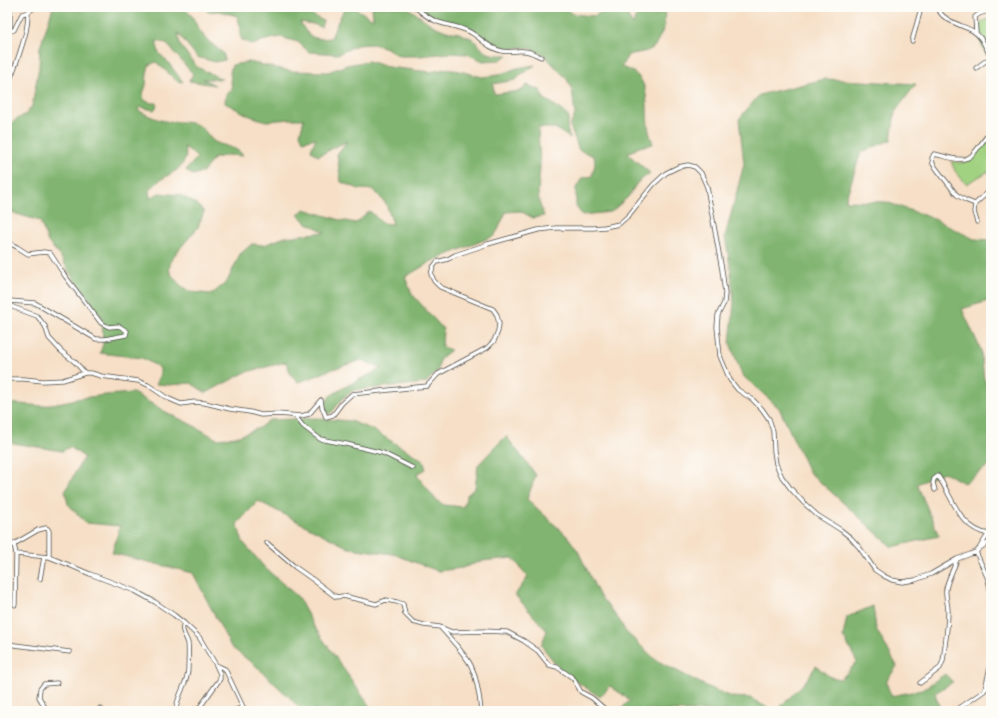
<svg xmlns="http://www.w3.org/2000/svg" width="998" height="718" font-family="'Old Standard TT',serif">
<rect width="100%" height="100%" fill="#fdfcf7"/>
<filter id="ink" filterUnits="userSpaceOnUse"><feTurbulence type="fractalNoise" baseFrequency=".025" numOctaves="2"/><feDisplacementMap in="SourceGraphic" scale="8" xChannelSelector="R" yChannelSelector="G"/><feConvolveMatrix kernelMatrix="1 2 1 2 8 2 1 2 1" color-interpolation-filters="sRGB"/></filter>
<filter id="wash" filterUnits="userSpaceOnUse"><feTurbulence type="fractalNoise" baseFrequency=".012" numOctaves="4" result="noise"/><feDisplacementMap in="SourceGraphic" scale="16" xChannelSelector="R" yChannelSelector="G"/><feGaussianBlur stdDeviation="0.9" result="paint"/><feColorMatrix in="noise" values="0 0 0 0 0 0 0 0 0 0 0 0 0 0 0 0 0 1.4 0 .05"/><feComposite in="paint" operator="in"/></filter>
<g filter="url(#wash)">
<rect width="100%" height="100%" fill="#f6dfc6"/>
<path fill="#a1d281" stroke="#667e56" d="M 988,19 L 991,20 L 991,58 L 988,57 L 982,46 L 978,35 L 979,24 Z
M 991,136 L 991,170 L 966,184 L 955,171 L 951,161 L 961,163 L 973,158 L 979,150 Z"/>
<path fill="#80b46f" stroke="#56704d" d="M 53,7 L 183,7 L 192,16 L 198,28 L 206,39 L 223,53 L 225,60 L 215,62 L 197,57 L 178,33 L 180,45 L 197,67 L 222,79 L 203,79 L 215,85 L 189,81 L 193,74 L 166,43 L 156,41 L 159,53 L 167,61 L 183,82 L 177,81 L 156,62 L 149,65 L 147,74 L 146,85 L 143,94 L 144,100 L 151,103 L 157,103 L 156,108 L 154,110 L 139,107 L 138,110 C 148,116 160,121 172,122 C 181,122 191,121 199,126 C 206,129 209,140 217,143 C 225,146 239,148 243,156 L 230,155 L 214,158 L 203,172 L 192,175 L 186,170 L 197,158 L 189,150 L 184,147 L 186,155 L 184,162 L 177,170 L 160,180 L 149,190 L 150,198 L 159,193 L 180,195 L 197,204 L 204,212 L 198,227 L 172,258 L 169,269 L 171,274 L 179,284 L 190,292 L 212,294 L 227,282 L 240,254 L 252,244 L 264,245 L 285,237 L 325,232 L 307,223 L 298,215 L 304,209 L 340,220 L 356,223 L 370,211 L 382,223 L 393,224 L 386,204 L 374,190 L 359,189 L 341,182 L 337,154 L 347,141 L 318,156 L 311,150 L 316,138 L 303,141 L 300,134 L 304,119 L 292,119 L 266,121 L 250,116 L 225,103 L 226,94 L 232,90 L 230,72 L 232,65 L 249,62 L 290,71 L 328,72 L 347,65 L 368,61 L 388,67 L 430,72 L 445,69 L 460,71 L 482,77 L 498,75 L 517,68 L 535,65 L 522,74 L 516,80 L 493,84 L 494,94 L 521,91 L 527,85 L 540,90 L 544,99 C 554,103 561,111 569,117 L 567,129 L 570,138 L 555,128 L 538,128 L 540,167 L 538,192 L 539,202 L 544,216 L 533,218 L 520,211 L 506,212 L 498,230 L 494,236 L 432,261 L 405,277 L 412,294 L 443,329 L 442,347 L 451,350 L 440,359 L 438,370 L 426,383 L 354,390 L 344,397 L 332,412 L 327,414 L 325,404 L 330,396 L 343,388 L 382,368 L 362,360 L 330,370 L 311,378 L 298,382 L 291,375 L 286,362 L 246,372 L 206,393 L 191,383 L 169,385 L 156,384 L 160,375 L 160,368 L 142,358 L 100,353 L 103,344 L 102,318 L 87,296 L 73,278 L 60,256 L 48,242 L 40,221 L 10,212 L 7,208 L 7,127 L 17,119 L 26,114 L 32,106 L 34,95 L 39,67 L 40,47 Z
M 205,7 L 299,7 L 323,21 L 321,27 L 313,24 L 300,22 C 309,38 313,40 331,38 L 335,28 L 345,7 L 353,7 L 373,19 L 372,7 L 407,7 L 432,25 L 446,31 L 459,33 L 473,39 L 485,52 L 495,55 L 508,55 L 500,60 L 483,61 L 467,54 L 449,53 L 420,56 L 399,56 L 387,48 L 373,44 L 357,45 L 338,54 L 309,52 L 298,42 L 280,37 L 262,41 L 253,45 L 242,40 L 240,35 L 240,25 L 237,16 L 219,11 L 208,12 Z
M 420,7 L 562,7 L 573,14 L 594,16 L 612,7 L 626,7 L 628,17 L 633,25 L 639,7 L 664,7 L 665,9 L 664,28 L 655,46 L 647,51 L 628,55 L 621,67 C 627,69 633,71 638,76 C 651,91 645,114 649,131 C 650,136 652,140 653,144 L 639,147 L 628,154 L 650,173 L 637,183 L 628,197 L 611,212 L 582,215 L 576,206 L 576,188 L 582,178 L 592,176 L 595,164 L 594,156 L 579,150 L 570,126 L 575,115 L 572,88 L 566,78 L 544,55 L 532,49 L 522,47 L 509,49 L 499,48 L 490,45 L 470,28 L 457,23 L 437,19 L 426,12 Z
M 825,79 L 916,84 L 895,112 L 891,140 L 861,152 L 845,201 L 886,202 L 932,218 L 974,239 L 991,240 L 991,300 L 962,309 L 981,350 L 984,379 L 991,393 L 991,464 L 964,483 L 944,472 L 917,484 L 939,536 L 892,547 L 809,472 L 779,408 L 742,375 L 730,343 L 734,303 L 730,265 L 725,237 L 744,164 L 739,119 L 759,95 Z
M 133,393 L 166,412 L 196,427 L 217,439 L 236,437 L 259,428 L 269,420 L 315,418 L 350,421 L 371,429 L 423,460 L 426,469 L 416,474 L 436,500 L 444,505 L 463,507 L 467,495 L 475,488 L 478,465 L 506,436 L 536,475 L 527,499 L 568,537 L 578,551 L 599,595 L 620,621 L 625,631 L 656,660 L 706,686 L 731,697 L 750,698 L 773,711 L 656,711 L 649,709 L 647,711 L 621,711 L 620,710 L 630,700 L 610,686 L 600,697 L 562,672 L 541,645 L 547,631 L 515,595 L 528,577 L 513,558 L 482,561 L 462,568 L 438,571 L 393,554 L 349,548 L 258,501 L 237,524 L 243,542 L 265,568 L 298,597 L 313,625 L 373,711 L 302,711 L 289,697 L 256,666 L 231,647 L 193,573 L 112,553 L 120,526 L 86,523 L 68,504 L 65,491 L 84,457 L 70,447 L 62,451 L 7,442 L 7,403 L 43,406 L 82,398 L 106,395 Z
M 873,606 L 876,629 L 897,666 L 886,682 L 891,696 L 922,690 L 945,674 L 953,682 L 935,693 L 941,711 L 776,711 L 805,682 L 816,666 L 830,677 L 841,679 L 857,662 L 843,636 L 847,617 Z"/>
</g>
<g filter="url(#ink)">
<g fill="none" stroke-linecap="round" stroke-linejoin="round">
<g stroke="#494642" stroke-width="5">
<path id="street" d="M 415,7 C 422,13 429,19 438,22 C 448,25 459,27 468,31 C 481,37 487,48 502,51 C 510,53 517,50 524,51 C 530,51 536,55 541,57
M 939,7 C 937,19 964,26 973,31 C 983,37 985,48 991,57
M 28,12 L 36,7
M 976,32 L 975,17 L 979,14 L 991,10
M 912,41 L 920,12 L 924,7
M 976,68 L 991,57
M 7,87 C 12,76 16,64 20,52 C 25,36 28,28 28,12 L 22,14 L 14,30 L 11,31 L 10,30 L 10,7
M 975,204 L 965,200 L 957,195 L 942,176 L 933,164 L 932,158 L 934,154 C 946,156 964,165 973,154 C 980,147 984,138 991,132
M 977,222 L 974,212 L 975,204 L 986,194 L 991,192
M 7,242 L 17,247 L 28,254 L 44,252 L 50,253 L 65,276 L 101,323 L 109,327 L 119,326 L 127,331 L 126,335 L 105,339 L 96,339 L 35,303 L 10,301 L 8,303 L 10,306 L 37,316 L 45,326 L 49,338 L 61,351 L 75,362 L 85,373
M 7,379 L 24,379 L 43,381 L 63,380 L 85,373 L 91,373 L 101,376 L 138,381 L 148,385 L 167,398 L 181,404 L 195,402 L 205,403 L 230,409 L 250,412 L 261,415 L 278,414 L 301,416 L 309,414 L 321,400 L 322,407 L 326,417 L 333,415 L 342,403 L 352,394 L 427,386 L 438,374 L 487,348 L 494,341 L 498,331 L 499,324 L 497,315 L 493,309 L 440,287 L 434,281 L 431,274 L 433,267 L 437,262 L 448,259 L 455,255 L 488,244 L 538,230 L 556,228 L 593,228 L 605,227 L 619,224 L 629,215 L 653,185 L 666,173 L 678,167 L 688,165 L 695,167 L 701,173 L 707,187 L 722,270 L 725,293 L 724,303 L 718,315 L 717,327 L 720,356 L 730,380 L 738,390 L 752,399 L 762,409 L 769,419 L 773,431 L 774,451 L 776,464 L 782,477 L 791,489 L 804,503 L 817,515 L 841,530 L 851,538 L 859,547 L 875,570 L 884,576 L 892,580 L 902,582 L 915,580 L 931,574 L 957,559 L 976,552 L 980,548 L 991,541
M 295,416 L 303,426 L 320,439 L 346,444 L 383,453 L 413,468
M 935,490 L 933,483 L 934,479 L 938,476 C 953,497 959,529 989,534
M 267,543 L 295,567 L 312,579 L 336,597 L 343,596 L 365,601 L 376,604 L 386,600 L 397,602 L 403,604 L 405,614 L 413,622 L 424,625 L 440,627 L 452,632 L 484,631 L 507,632 L 524,641 L 538,651 L 549,665 L 557,667 L 573,678 L 581,692 L 592,698 L 607,711
M 14,544 L 16,554 L 15,605
M 7,545 L 14,544 L 38,530 L 46,528 L 48,529 L 49,531 L 49,557
M 980,547 L 991,530
M 976,552 L 988,579 L 991,594
M 16,554 L 49,557 L 69,565 L 90,574 L 135,591 L 155,602 L 174,615 L 184,623 L 199,637 L 216,665 L 225,669 L 245,711
M 40,579 L 44,557
M 441,628 C 451,639 461,650 469,662 C 476,673 480,698 481,711
M 7,644 L 70,652
M 920,683 L 940,668 L 943,661 C 945,645 948,628 948,611 C 948,603 945,597 946,589 C 948,578 954,569 957,559
M 985,689 L 991,663
M 100,708 L 103,711
M 47,711 L 39,697 L 40,689 L 44,684 L 57,683
M 176,711 C 176,696 188,684 188,669 C 188,661 189,651 188,643 C 186,636 180,631 184,623
M 197,711 L 220,679 L 220,674 L 216,665
M 233,711 L 243,707
M 596,711 L 601,706
M 955,711 L 984,691 L 991,682"/>
</g>
<use href="#street" stroke="#fff" stroke-width="3.5"/>
</g>
</g>
<rect width="998" height="718" fill="none" stroke="#fdfcf7" stroke-width="24"/>
</svg>
